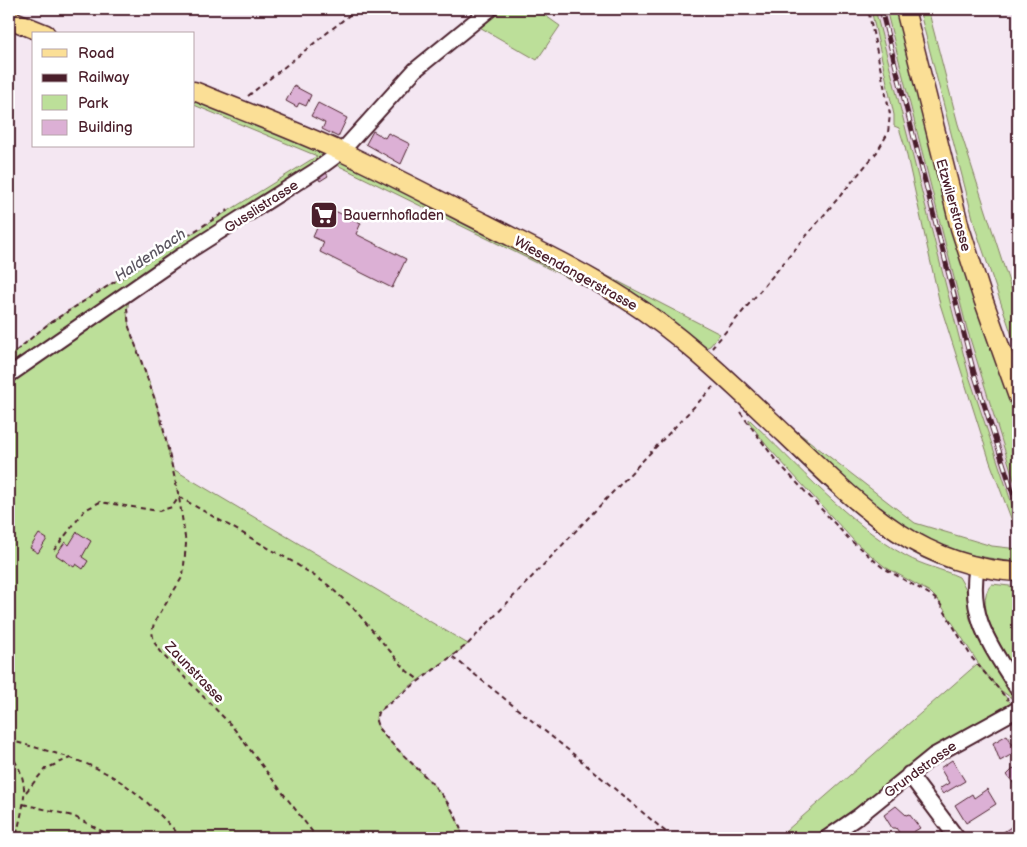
<svg xmlns="http://www.w3.org/2000/svg" width="1027" height="847" font-family="'Balsamiq Sans',sans-serif">
<rect width="100%" height="100%" fill="#f4e7f2"/>
<filter id="ink" filterUnits="userSpaceOnUse"><feTurbulence type="fractalNoise" baseFrequency=".02" numOctaves="2"/><feDisplacementMap in="SourceGraphic" scale="10" xChannelSelector="R" yChannelSelector="G"/><feConvolveMatrix kernelMatrix="1 2 1 2 8 2 1 2 1" color-interpolation-filters="sRGB"/></filter>
<g filter="url(#ink)">
<path fill="#edd6e9" d="M 875,9 L 886,9 L 967,329 L 1018,493 L 1018,522 L 969,376 Z"/>
<path fill="#bcdf99" stroke="#837f62" d="M 495,9 L 536,9 L 560,26 L 537,60 L 476,25 Z
M 871,9 L 875,9 L 969,376 L 1018,522 L 1018,537 L 990,462 L 940,304 L 905,147 L 899,128 L 894,126 L 894,115 Z
M 886,9 L 898,9 L 976,298 L 1018,418 L 1018,493 L 967,329 Z
M 919,9 L 928,9 L 958,124 L 1018,310 L 1018,353 L 976,230 Z
M 194,91 L 588,276 L 582,285 L 329,161 L 130,292 L 127,313 L 129,327 L 155,398 L 173,469 L 468,644 C 451,659 380,703 376,717 L 377,725 L 383,734 C 412,767 453,793 463,838 L 9,838 L 9,357 L 48,324 L 80,303 L 317,156 L 194,105 Z
M 530,236 L 720,334 L 710,346 L 705,348 L 527,240 Z
M 741,404 L 954,568 L 953,570 C 872,545 801,462 741,404 Z
M 749,419 C 796,464 850,525 906,556 C 923,566 942,569 959,577 L 966,589 L 970,619 L 1014,694 L 1014,700 L 999,689 L 980,666 L 938,600 L 930,592 L 885,567 L 854,541 L 767,446 L 749,422 Z
M 775,419 L 791,427 L 915,523 L 992,546 L 1018,549 L 1018,563 L 955,552 L 896,526 Z
M 992,584 L 1018,587 L 1018,674 C 1007,655 970,605 992,584 Z
M 977,664 L 1017,710 L 959,740 L 827,838 L 778,838 Z"/>
<g fill="none" stroke-linecap="round" stroke-linejoin="round">
<path stroke="#6e8d97" stroke-width="3" d="M 148,270 L 212,228"/>
</g>
<path fill="#dcb0d5" stroke="#4a1f2b" d="M 294,86 L 311,95 L 306,106 L 299,103 L 297,107 L 286,101 Z
M 318,103 L 347,118 L 338,137 L 322,129 L 325,123 L 311,116 Z
M 373,131 L 385,138 L 388,133 L 410,144 L 401,164 L 366,144 Z
M 325,171 L 328,176 L 320,181 L 317,176 Z
M 326,207 L 361,223 L 356,234 L 406,259 L 392,288 L 320,252 L 324,242 L 313,237 Z
M 77,532 L 91,541 L 82,557 L 88,561 L 83,569 L 76,564 L 74,567 L 56,555 L 65,542 L 69,545 Z
M 39,534 L 47,539 L 38,553 L 30,548 Z
M 1007,735 L 1013,745 L 1016,743 L 1018,751 L 1000,761 L 993,743 Z
M 952,760 L 965,781 L 943,794 L 939,789 L 949,783 L 940,768 Z
M 1017,765 L 1018,767 L 1018,789 L 1007,775 Z
M 987,789 L 996,804 L 966,823 L 955,805 L 972,794 L 974,798 Z
M 896,806 L 906,815 L 909,814 L 920,828 L 903,838 L 896,828 L 892,828 L 884,815 Z
M 1014,825 L 1018,831 L 1018,838 L 1006,838 L 1002,833 Z
M 868,829 L 872,834 L 869,836 L 872,838 L 856,838 Z
M 983,833 L 986,838 L 974,838 Z
M 1002,833 L 1006,838 L 994,838 Z"/>
<g fill="none" stroke-linecap="round" stroke-linejoin="round">
<g stroke="#4a1f2b" stroke-width="18">
<path id="minor" d="M 9,375 L 181,256 L 315,171 L 341,152 L 415,70 L 490,9
M 977,566 C 967,619 993,648 1018,690
M 909,774 L 957,838
M 827,838 L 859,816 L 933,756 L 1018,709"/>
</g>
<g stroke="#4a1f2b" stroke-width="21">
<path id="major" d="M 905,9 L 960,228 L 982,296 L 1018,397
M 9,19 L 46,34
M 194,91 C 243,111 294,130 342,152 C 391,175 438,200 486,224 C 533,248 582,271 627,300 C 686,338 735,387 786,435 C 855,501 916,567 1018,572"/>
</g>
<path stroke="#4a1f2b" stroke-width="2" stroke-dasharray="5 4" stroke-linecap="butt" d="M 248,96 L 357,9
M 127,308 L 129,327 L 160,414 L 179,497 L 186,544 L 183,576 L 154,623 L 152,632 L 154,642 L 164,656 L 232,726 L 317,838
M 712,348 L 877,152 L 888,133 L 890,114 L 868,9
M 9,357 L 48,324 L 228,210
M 740,412 L 774,458 L 849,539 L 882,567 L 929,594 L 939,602 L 972,658 L 1008,700
M 179,497 L 293,562 L 328,585 L 354,609 L 407,671 L 419,680
M 54,550 L 85,510 L 100,502 L 159,511 L 172,507 L 179,497
M 453,657 L 572,753 L 673,838
M 9,740 C 39,749 72,756 100,770 C 132,785 158,812 182,838
M 9,753 C 33,783 23,804 16,838
M 26,792 L 45,769 L 70,758
M 23,804 L 73,816 L 115,838
M 463,838 C 453,791 408,765 379,729 L 376,721 L 378,712 L 468,644 L 713,387"/>
<use href="#minor" stroke="#fff" stroke-width="14"/>
<use href="#major" stroke="#fbdf96" stroke-width="18"/>
<g stroke="#4a1f2b" stroke-width="5">
<path id="rail" d="M 881,9 L 974,373 L 1018,509"/>
</g>
<use href="#rail" stroke="#fff" stroke-width="3" stroke-dasharray="9" stroke-linecap="butt"/>
</g>
</g>
<defs>
<g id="supermarket-square" transform="scale(1.4375)"><rect x="-9" y="-9" width="18" height="18" rx="4" fill="#4a1f2b" stroke="#fff"/><path d="M-6-5.5h2.5l.6 2H6L4.5 2H-2.5L-4.4-4H-6ZM-1.5 3.2a1.3 1.3 0 1 0 .1 0ZM3 3.2a1.3 1.3 0 1 0 .1 0Z" fill="#fff"/></g>
</defs>
<g fill-rule="evenodd">
<use href="#supermarket-square" x="324" y="215"/>
</g>
<g text-anchor="middle" stroke-width="5" stroke-linejoin="round" paint-order="stroke">
<g font-size="14" fill="#4a1f2b" stroke="#fff">
<text transform="translate(954 205) rotate(74)" y="5">Etzwilerstrasse</text>
<text transform="translate(261 206) rotate(-33)" y="5">Gusslistrasse</text>
<text transform="translate(576 273) rotate(29)" y="5">Wiesendangerstrasse</text>
<text transform="translate(195 672) rotate(46)" y="5">Zaunstrasse</text>
<text transform="translate(920 769) rotate(-36)" y="5">Grundstrasse</text>
</g>
<g font-size="14" fill="#4a1f2b" stroke="#fff" text-anchor="start">
<text x="343" y="220">Bauernhofladen</text>
</g>
<g font-size="15" font-style="italic" fill="#5c5661" stroke="#fff">
<text transform="translate(150 255) rotate(-34)" y="5">Haldenbach</text>
</g>
</g>
<rect width="1027" height="847" fill="none" stroke="#fff" stroke-width="30"/>
<rect x="15" y="15" width="997" height="817" fill="none" stroke="#4a1f2b" stroke-width="2" filter="url(#ink)"/>
<rect x="32" y="32" width="162" height="115" fill="#ffffff" stroke="#b7a5aa"/>
<rect x="42" y="49" width="25" height="8" fill="#fbdf96" stroke="#b7a5aa"/>
<text x="78" y="58" font-size="15" fill="#4a1f2b">Road</text>
<rect x="42" y="74" width="25" height="8" fill="#4a1f2b" stroke="#b7a5aa"/>
<text x="78" y="82" font-size="15" fill="#4a1f2b">Railway</text>
<rect x="42" y="95" width="25" height="15" fill="#bcdf99" stroke="#b7a5aa"/>
<text x="78" y="108" font-size="15" fill="#4a1f2b">Park</text>
<rect x="42" y="120" width="25" height="15" fill="#dcb0d5" stroke="#b7a5aa"/>
<text x="78" y="132" font-size="15" fill="#4a1f2b">Building</text>
</svg>
